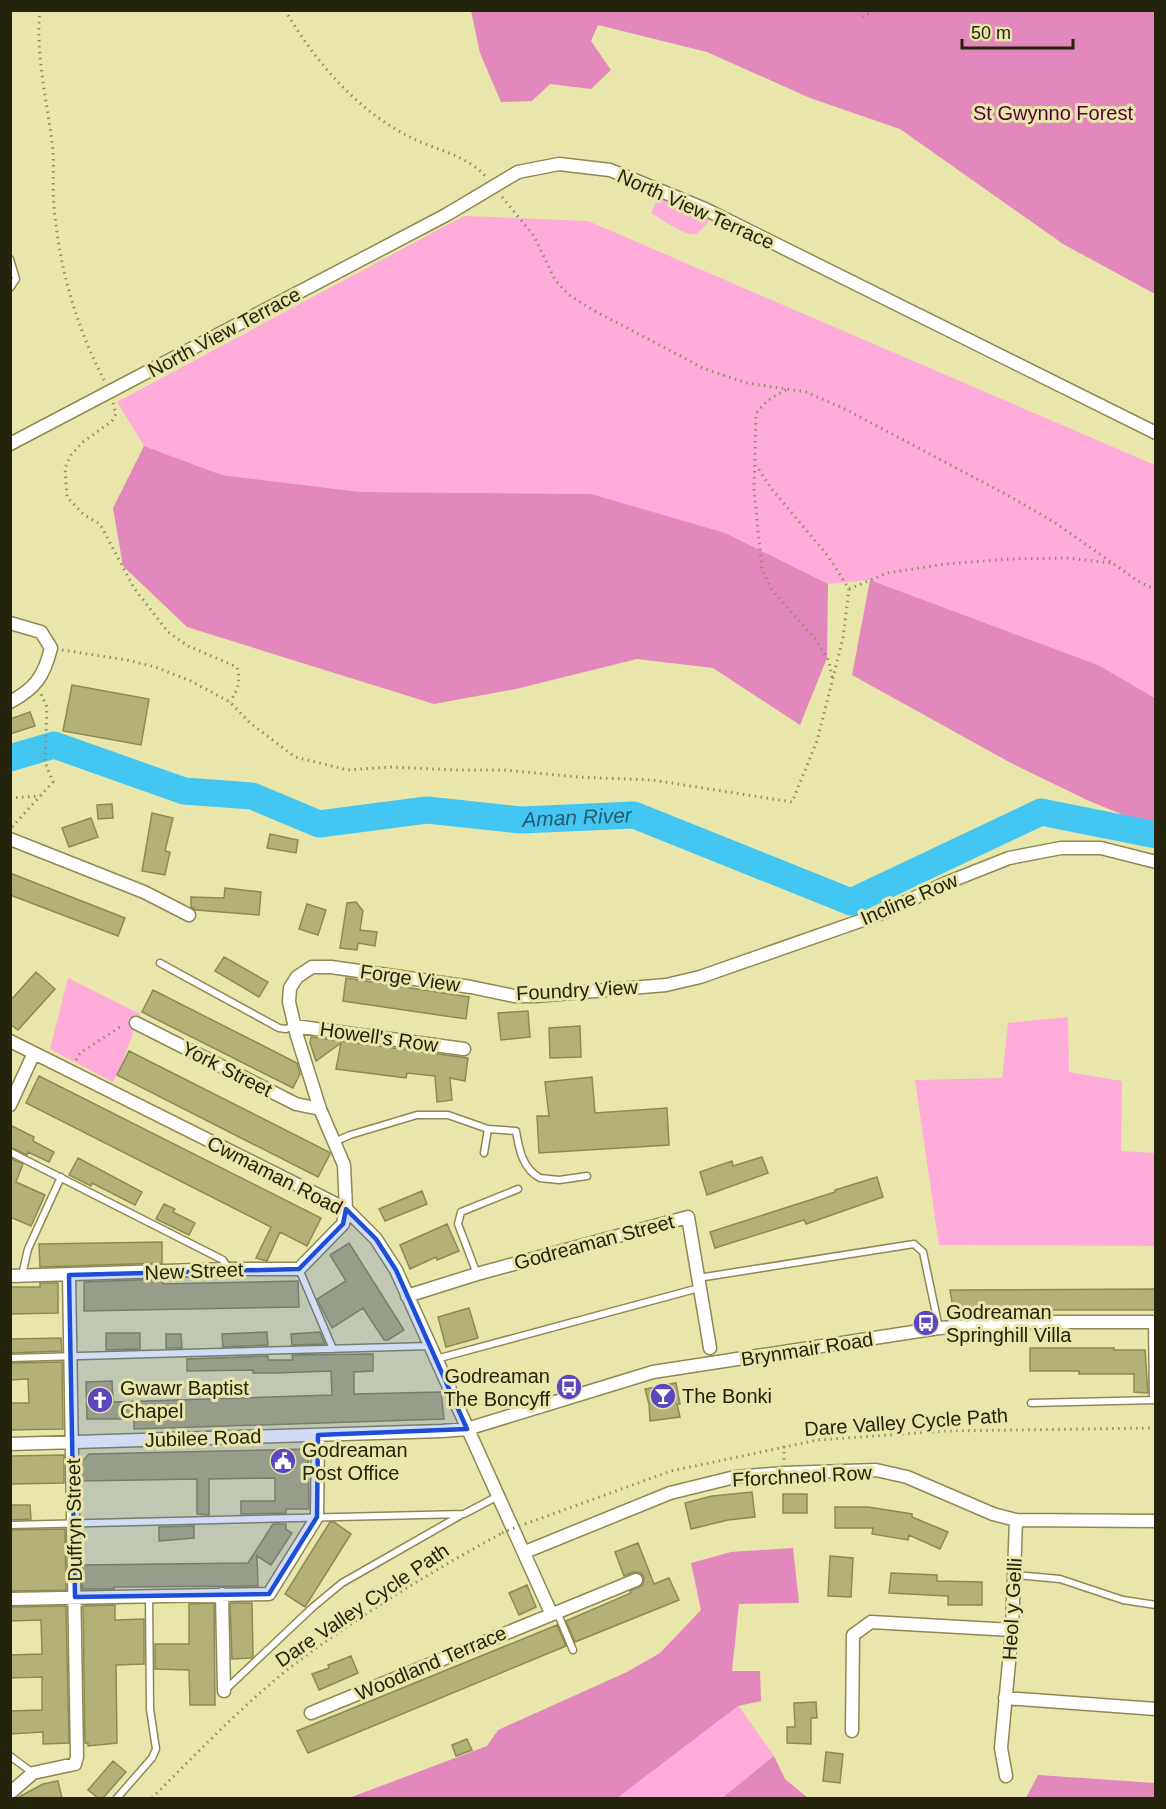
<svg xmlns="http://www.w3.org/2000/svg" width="1166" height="1809" font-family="Arial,sans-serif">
<rect width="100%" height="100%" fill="#e9e6ab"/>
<path fill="#ffacda" d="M 659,196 L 710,219 C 706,224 702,231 696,234 C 686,237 661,219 651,213 Z
M 464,216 L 588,221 L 1155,465 L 1155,698 L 1098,665 L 870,580 L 828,584 L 591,494 L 361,492 L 222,475 L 144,446 L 117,402 Z
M 68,978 L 140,1014 L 120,1068 L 113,1082 L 50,1049 Z
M 1068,1017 L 1069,1072 L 1122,1081 L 1121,1151 L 1155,1153 L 1155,1246 L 939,1245 L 915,1080 L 1002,1078 L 1008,1023 Z
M 738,1705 L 774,1756 L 722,1798 L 617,1798 Z"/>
<path fill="#e388bc" d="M 471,11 L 1155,11 L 1155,294 L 1063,244 L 900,129 L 810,98 L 707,52 L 598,25 L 591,41 L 611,70 L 591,89 L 550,84 L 532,101 L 501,102 L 480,53 Z
M 144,446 L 222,475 L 361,492 L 591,494 L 725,533 L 828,584 L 827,658 L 800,725 L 713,668 L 637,659 L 516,689 L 434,704 L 187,627 L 123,566 L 113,508 Z
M 870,580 L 1098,665 L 1155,698 L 1155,828 L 1087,800 L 1011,763 L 852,675 Z
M 793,1548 L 799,1603 L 739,1604 L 732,1671 L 760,1671 L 761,1701 L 738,1706 L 617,1798 L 349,1798 L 487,1746 L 498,1730 L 627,1672 L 660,1653 L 701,1610 L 691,1563 L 731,1552 Z
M 774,1756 L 785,1779 L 808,1798 L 722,1798 Z
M 1038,1775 L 1155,1783 L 1155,1798 L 1026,1798 Z"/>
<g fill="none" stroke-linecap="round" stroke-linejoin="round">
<path stroke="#44c6f2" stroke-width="27" id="s1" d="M 10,758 L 54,745 L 184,791 L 252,796 L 319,824 L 427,810 L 521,820 L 634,815 L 851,902 L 1041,812 L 1156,835"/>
</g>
<path fill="#b4b178" stroke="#8d8a52" stroke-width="1.5" d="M 72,685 L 149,699 L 141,745 L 63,731 Z
M 30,712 L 35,726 L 10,734 L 10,719 Z
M 112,804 L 113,818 L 98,819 L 97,805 Z
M 152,813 L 173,818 L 165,851 L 170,852 L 165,875 L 142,871 Z
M 91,818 L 98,837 L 69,847 L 62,828 Z
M 270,834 L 298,840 L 296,853 L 267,848 Z
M 10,873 L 125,918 L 118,936 L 10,895 Z
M 225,888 L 261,892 L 259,915 L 196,910 L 191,907 L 191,897 L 224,898 Z
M 356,902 L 363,911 L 360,930 L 377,932 L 375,946 L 358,943 L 357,950 L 340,948 L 347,903 Z
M 307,904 L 326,910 L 318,935 L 299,929 Z
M 224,957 L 268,982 L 259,997 L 215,971 Z
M 36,972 L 55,989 L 18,1030 L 10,1024 L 10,1001 Z
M 346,978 L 469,997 L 466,1019 L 343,1001 Z
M 153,990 L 297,1063 L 300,1074 L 293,1088 L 142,1012 Z
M 528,1011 L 530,1037 L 501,1040 L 498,1013 Z
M 580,1026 L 581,1057 L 550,1058 L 549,1028 Z
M 311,1037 L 468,1058 L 465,1081 L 450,1078 L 452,1100 L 437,1102 L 435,1076 L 407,1073 L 406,1078 L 336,1069 L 341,1043 L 316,1061 L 310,1043 Z
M 129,1051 L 329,1152 L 330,1154 L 318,1177 L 117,1075 Z
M 39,1076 L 321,1218 L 307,1246 L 280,1232 L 267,1261 L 256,1258 L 271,1227 L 26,1103 Z
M 592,1077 L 595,1113 L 667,1108 L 669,1145 L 539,1153 L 537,1116 L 549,1116 L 545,1082 Z
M 10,1125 L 34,1137 L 33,1141 L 54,1152 L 49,1162 L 28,1152 L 27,1155 L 10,1147 Z
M 762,1157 L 768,1173 L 707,1195 L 700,1172 L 732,1161 L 733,1166 Z
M 10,1158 L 23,1164 L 16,1182 L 45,1195 L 31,1226 L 10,1217 Z
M 78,1158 L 142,1192 L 135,1205 L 92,1183 L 91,1186 L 69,1175 Z
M 877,1177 L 883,1197 L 806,1224 L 804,1220 L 715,1248 L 710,1232 L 835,1192 L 835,1190 Z
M 422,1191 L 427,1204 L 385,1221 L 379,1209 Z
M 164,1204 L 175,1209 L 173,1212 L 195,1223 L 189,1235 L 156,1219 Z
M 447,1224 L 459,1251 L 437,1260 L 436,1257 L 410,1269 L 400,1245 Z
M 162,1242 L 162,1263 L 40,1267 L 39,1244 Z
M 349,1243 L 404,1330 L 388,1340 L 384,1340 L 363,1308 L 332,1328 L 317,1299 L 346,1281 L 330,1255 Z
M 163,1279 L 163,1284 L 298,1281 L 299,1307 L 84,1311 L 84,1282 Z
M 40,1283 L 58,1283 L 58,1313 L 10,1314 L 10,1287 L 40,1287 Z
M 1155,1289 L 1155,1310 L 1026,1310 L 954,1315 L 950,1290 Z
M 469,1308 L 478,1338 L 446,1347 L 438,1317 Z
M 267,1332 L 268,1345 L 223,1347 L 222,1334 Z
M 320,1332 L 325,1344 L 292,1345 L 291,1334 Z
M 106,1333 L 140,1333 L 140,1349 L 106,1350 Z
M 166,1334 L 181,1334 L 182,1348 L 166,1348 Z
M 61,1338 L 62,1351 L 10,1353 L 10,1339 Z
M 1030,1348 L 1114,1348 L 1114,1350 L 1145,1350 L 1148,1393 L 1134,1392 L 1134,1374 L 1079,1374 L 1079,1371 L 1030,1371 Z
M 373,1354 L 373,1371 L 354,1372 L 354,1394 L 441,1392 L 444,1419 L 134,1429 L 134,1419 L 87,1419 L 86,1382 L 112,1381 L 113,1402 L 332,1395 L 331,1371 L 276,1373 L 253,1373 L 253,1370 L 187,1371 L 187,1359 L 268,1356 L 268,1360 L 293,1360 L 292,1355 Z
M 62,1362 L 63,1429 L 10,1430 L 10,1403 L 29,1403 L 28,1379 L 10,1380 L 10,1363 Z
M 676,1383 L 680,1404 L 677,1404 L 680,1417 L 650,1421 L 649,1404 L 645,1389 Z
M 308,1449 L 309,1509 L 286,1509 L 286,1513 L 241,1514 L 241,1501 L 275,1501 L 275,1478 L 209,1479 L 209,1515 L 197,1514 L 197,1479 L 81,1481 L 80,1464 L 89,1454 Z
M 64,1455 L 64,1483 L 10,1484 L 10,1456 Z
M 752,1492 L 755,1517 L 728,1520 L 691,1529 L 685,1503 L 712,1496 Z
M 783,1494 L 807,1494 L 807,1513 L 783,1513 Z
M 10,1505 L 30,1505 L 31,1519 L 10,1520 Z
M 835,1507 L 868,1507 L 912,1514 L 912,1517 L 948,1532 L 940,1549 L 909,1535 L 908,1540 L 872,1534 L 873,1528 L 835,1528 Z
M 330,1522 L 334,1522 L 351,1534 L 305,1607 L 285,1594 Z
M 273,1524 L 286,1524 L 286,1529 L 292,1533 L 271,1565 L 257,1556 L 258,1586 L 114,1587 L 114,1589 L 82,1589 L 82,1565 L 248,1563 Z
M 194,1526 L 194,1538 L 159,1541 L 159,1527 Z
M 65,1529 L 66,1590 L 10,1591 L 10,1530 Z
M 638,1543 L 654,1584 L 669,1578 L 679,1600 L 575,1642 L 566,1621 L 631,1593 L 630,1591 L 643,1585 L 644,1577 L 641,1573 L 633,1572 L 624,1576 L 615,1552 Z
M 830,1556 L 853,1558 L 851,1597 L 828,1596 Z
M 891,1573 L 937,1575 L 937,1581 L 982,1582 L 982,1605 L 948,1605 L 948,1596 L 889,1593 Z
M 527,1585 L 536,1607 L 519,1615 L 509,1593 Z
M 214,1603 L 215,1705 L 190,1705 L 189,1670 L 155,1669 L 155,1644 L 189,1644 L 189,1604 Z
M 230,1603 L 252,1603 L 253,1656 L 251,1658 L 232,1659 Z
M 115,1605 L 115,1620 L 144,1619 L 144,1664 L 116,1665 L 117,1743 L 88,1746 L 88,1743 L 85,1743 L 83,1606 Z
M 66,1606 L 69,1743 L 43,1744 L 43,1732 L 10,1734 L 10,1711 L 42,1710 L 42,1677 L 10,1678 L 10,1655 L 42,1654 L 41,1620 L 10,1621 L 10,1607 Z
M 557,1625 L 566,1646 L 308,1753 L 297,1731 Z
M 351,1656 L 358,1673 L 319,1690 L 312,1674 L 329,1668 L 328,1665 Z
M 816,1702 L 817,1718 L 811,1718 L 811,1744 L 787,1743 L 787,1727 L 795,1727 L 794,1703 Z
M 467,1739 L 472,1750 L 456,1756 L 452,1745 Z
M 826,1752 L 843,1754 L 840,1783 L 823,1781 Z
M 113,1761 L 126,1772 L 103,1798 L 98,1798 L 88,1790 Z
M 58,1781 L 62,1798 L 17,1798 L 43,1784 Z"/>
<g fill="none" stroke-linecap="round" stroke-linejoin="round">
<g stroke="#8d8952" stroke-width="9">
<path id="service" d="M 10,259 L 16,279 L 10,288
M 160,963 L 279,1028 L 286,1029 L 294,1026
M 334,1142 L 350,1135 L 417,1115 L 448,1115 L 488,1129 L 516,1131 C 519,1149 522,1168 540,1178 L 559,1180 L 587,1176
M 10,1152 L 223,1260 L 228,1268
M 484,1153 L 488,1129
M 299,1269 L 333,1349
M 477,1274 L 458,1224 L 461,1212 L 518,1189
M 22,1275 L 28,1249 L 61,1177
M 698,1278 L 914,1244 L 923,1252 L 939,1328
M 1152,1322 L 1153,1400
M 10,1358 L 430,1346
M 436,1359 L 699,1288
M 1031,1403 L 1156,1400
M 10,1525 L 464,1514 L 498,1496
M 1015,1575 L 1060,1579 L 1123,1600 L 1156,1605
M 557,1612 L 573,1650
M 225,1690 L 313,1607 L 342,1583 L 461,1515
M 10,1756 L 33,1773
M 117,1798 L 152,1758 L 156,1749 L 150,1709 L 149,1595"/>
</g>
<g stroke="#8d8952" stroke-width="15">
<path id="minor" d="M 10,444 L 446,215 L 518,172 L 559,164 L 610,170 L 705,209 L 1156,433
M 10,623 L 41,632 L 51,648 C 44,676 36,688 10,702
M 10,839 L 144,892 L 189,915
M 136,1023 L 296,1104 L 320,1109
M 294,1026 L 464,1049
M 10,1041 L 346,1209 L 376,1239 L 396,1270 L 551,1613
M 10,1105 L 34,1053
M 10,1276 L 228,1269 L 299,1269 L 343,1224 L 346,1209 L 344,1165 L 320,1109 L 297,1036 L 289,1002 L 290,988 L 297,977 L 312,967 L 331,967 L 471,987 L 514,996 L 536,996 L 666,985 L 700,977 L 880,914 L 946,883 L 1009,858 L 1061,848 L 1101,848 L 1156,862
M 407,1296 L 477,1274 L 688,1217 L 710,1348
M 10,1444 L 442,1431 L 467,1429 L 653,1372 L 939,1328 L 1034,1322 L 1156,1322
M 525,1552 L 670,1493 L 735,1477 L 784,1473 L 876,1470 L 907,1477 L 993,1514 L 1016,1520 L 1156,1521
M 222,1594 L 224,1691
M 10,1599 L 269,1594 L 317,1517 L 318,1435
M 1005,1698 L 1156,1709
M 311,1713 L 636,1580
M 852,1731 L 853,1635 L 871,1622 L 1012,1630
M 1006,1776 L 1001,1748 L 1012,1630 L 1016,1520
M 10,1793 L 33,1773 L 75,1764 L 77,1757 L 69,1275"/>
</g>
<path stroke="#918f64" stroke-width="3" stroke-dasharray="1.5 4.5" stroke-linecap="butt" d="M 40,10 C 35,50 47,102 52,142 C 55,163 52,185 54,206 C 59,267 76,326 104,380
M 285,10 C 314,60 357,111 410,137 C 435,150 468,155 487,178
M 862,17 L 876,10
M 502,197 L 534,236 L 555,280 L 568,294 L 591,309 L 705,369 L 747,383 L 806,392 L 845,409 L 1009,496 L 1054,522 L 1138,581 L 1156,590
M 786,390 C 773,396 764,402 756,414 L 754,490 L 762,570 L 772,590 L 815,639 L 829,661 L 832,677
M 113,403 L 116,414 L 112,421 L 83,442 L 71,455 L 65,468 L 67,497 L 84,515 L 100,524 L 134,588 L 168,632 L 188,646 L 237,667 C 241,682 238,689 230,702
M 849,589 L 887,573 L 945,564 L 1011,559 L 1067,558 L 1111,563
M 62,650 L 127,660 L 155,667 L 191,681 L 230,702 L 250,723 L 295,757 L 348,770 L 390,767 L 455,770 L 504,770 L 578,777 L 652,780 L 792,802 L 817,741 L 843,638 L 849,589 L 828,556 L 771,488 L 756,465
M 10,798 L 40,796
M 12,827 L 53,782 L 45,762 L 47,707 L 41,694
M 76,1060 L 80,1053 L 123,1025
M 784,1446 L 784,1460
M 525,1524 L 671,1471 L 818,1440 L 945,1431 L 1156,1428
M 152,1798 C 196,1754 239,1709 287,1670 C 355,1618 427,1574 502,1533"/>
<use href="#service" stroke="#fff" stroke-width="6"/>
<use href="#minor" stroke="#fff" stroke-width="12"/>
<path stroke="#918f64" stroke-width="3" stroke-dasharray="1.5 4.5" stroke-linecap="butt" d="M 502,1533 L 521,1525"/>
</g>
<path fill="#1d4ed8" fill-opacity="0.2" stroke="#1d4ed8" stroke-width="4.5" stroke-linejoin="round" d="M 346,1209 L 376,1239 L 396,1270 L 467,1429 L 318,1435 L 317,1517 L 269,1594 L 75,1597 L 69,1275 L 299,1269 L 343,1224 Z"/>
<defs>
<g id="bus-disc" transform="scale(1.35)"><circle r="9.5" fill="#5c47bf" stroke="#e9e6ab"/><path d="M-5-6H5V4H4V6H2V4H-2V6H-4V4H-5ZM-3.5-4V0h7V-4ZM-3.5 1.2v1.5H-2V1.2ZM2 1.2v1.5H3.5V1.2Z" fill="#fff"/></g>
<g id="bar-disc" transform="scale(1.35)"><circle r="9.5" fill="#5c47bf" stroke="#e9e6ab"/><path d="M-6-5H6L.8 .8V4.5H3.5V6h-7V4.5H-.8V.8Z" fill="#fff"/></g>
<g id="church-disc" transform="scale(1.35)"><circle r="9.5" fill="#5c47bf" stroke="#e9e6ab"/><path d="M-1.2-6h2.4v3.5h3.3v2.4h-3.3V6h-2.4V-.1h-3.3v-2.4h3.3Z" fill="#fff"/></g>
<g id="civic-disc" transform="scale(1.35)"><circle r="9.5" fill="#5c47bf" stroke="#e9e6ab"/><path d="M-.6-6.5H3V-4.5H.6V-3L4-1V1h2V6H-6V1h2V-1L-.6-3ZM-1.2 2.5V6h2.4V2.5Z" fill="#fff"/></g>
</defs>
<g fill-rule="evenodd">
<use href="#bus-disc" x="926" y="1323"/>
<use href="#bus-disc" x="569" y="1387"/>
<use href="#bar-disc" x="663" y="1396"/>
<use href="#church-disc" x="100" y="1400"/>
<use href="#civic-disc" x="283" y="1461"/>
</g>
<g text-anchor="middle" stroke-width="6" stroke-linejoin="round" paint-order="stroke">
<g font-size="20" fill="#54003a" stroke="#e9e6ab">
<text x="1053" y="120">St Gwynno Forest</text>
</g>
<g font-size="20" fill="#24230c" stroke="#e9e6ab">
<text transform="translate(696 209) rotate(24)" y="7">North View Terrace</text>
<text transform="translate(224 332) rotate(-28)" y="7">North View Terrace</text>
<text transform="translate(909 899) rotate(-23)" y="7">Incline Row</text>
<text transform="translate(410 978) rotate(8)" y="7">Forge View</text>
<text transform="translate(577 990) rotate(-3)" y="7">Foundry View</text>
<text transform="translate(379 1037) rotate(8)" y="7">Howell's Row</text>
<text transform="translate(227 1069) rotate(27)" y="7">York Street</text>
<text transform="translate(275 1175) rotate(27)" y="7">Cwmaman Road</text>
<text transform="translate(594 1242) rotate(-15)" y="7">Godreaman Street</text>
<text transform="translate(194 1271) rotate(-2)" y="7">New Street</text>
<text transform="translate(807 1349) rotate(-9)" y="7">Brynmair Road</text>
<text transform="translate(906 1422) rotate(-4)" y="7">Dare Valley Cycle Path</text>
<text transform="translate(203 1438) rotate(-2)" y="7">Jubilee Road</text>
<text transform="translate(802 1476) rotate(-3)" y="7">Fforchneol Row</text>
<text transform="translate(74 1520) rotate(-91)" y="7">Duffryn Street</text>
<text transform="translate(362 1605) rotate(-34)" y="7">Dare Valley Cycle Path</text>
<text transform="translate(1012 1609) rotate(-87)" y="7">Heol y Gelli</text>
<text transform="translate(431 1663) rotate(-23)" y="7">Woodland Terrace</text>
</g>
<g font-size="20" fill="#24230c" stroke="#e9e6ab" text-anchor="start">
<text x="946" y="1319">Godreaman<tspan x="946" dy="23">Springhill Villa</tspan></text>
<text x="550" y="1383" text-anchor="end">Godreaman<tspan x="550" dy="23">The Boncyff</tspan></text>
<text x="120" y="1395">Gwawr Baptist<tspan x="120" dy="23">Chapel</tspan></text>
<text x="682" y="1403">The Bonki</text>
<text x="302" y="1457">Godreaman<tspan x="302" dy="23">Post Office</tspan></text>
</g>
<g font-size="21" font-style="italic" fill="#275b6e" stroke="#e9e6ab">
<text dy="7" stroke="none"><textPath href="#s1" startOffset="584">Aman River</textPath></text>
</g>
</g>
<rect width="1166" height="1809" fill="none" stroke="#24230c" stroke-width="24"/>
<path d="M962 39v9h111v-9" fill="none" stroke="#24230c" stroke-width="3"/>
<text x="971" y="39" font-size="18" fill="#24230c" stroke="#e9e6ab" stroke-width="4.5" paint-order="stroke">50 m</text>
</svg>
